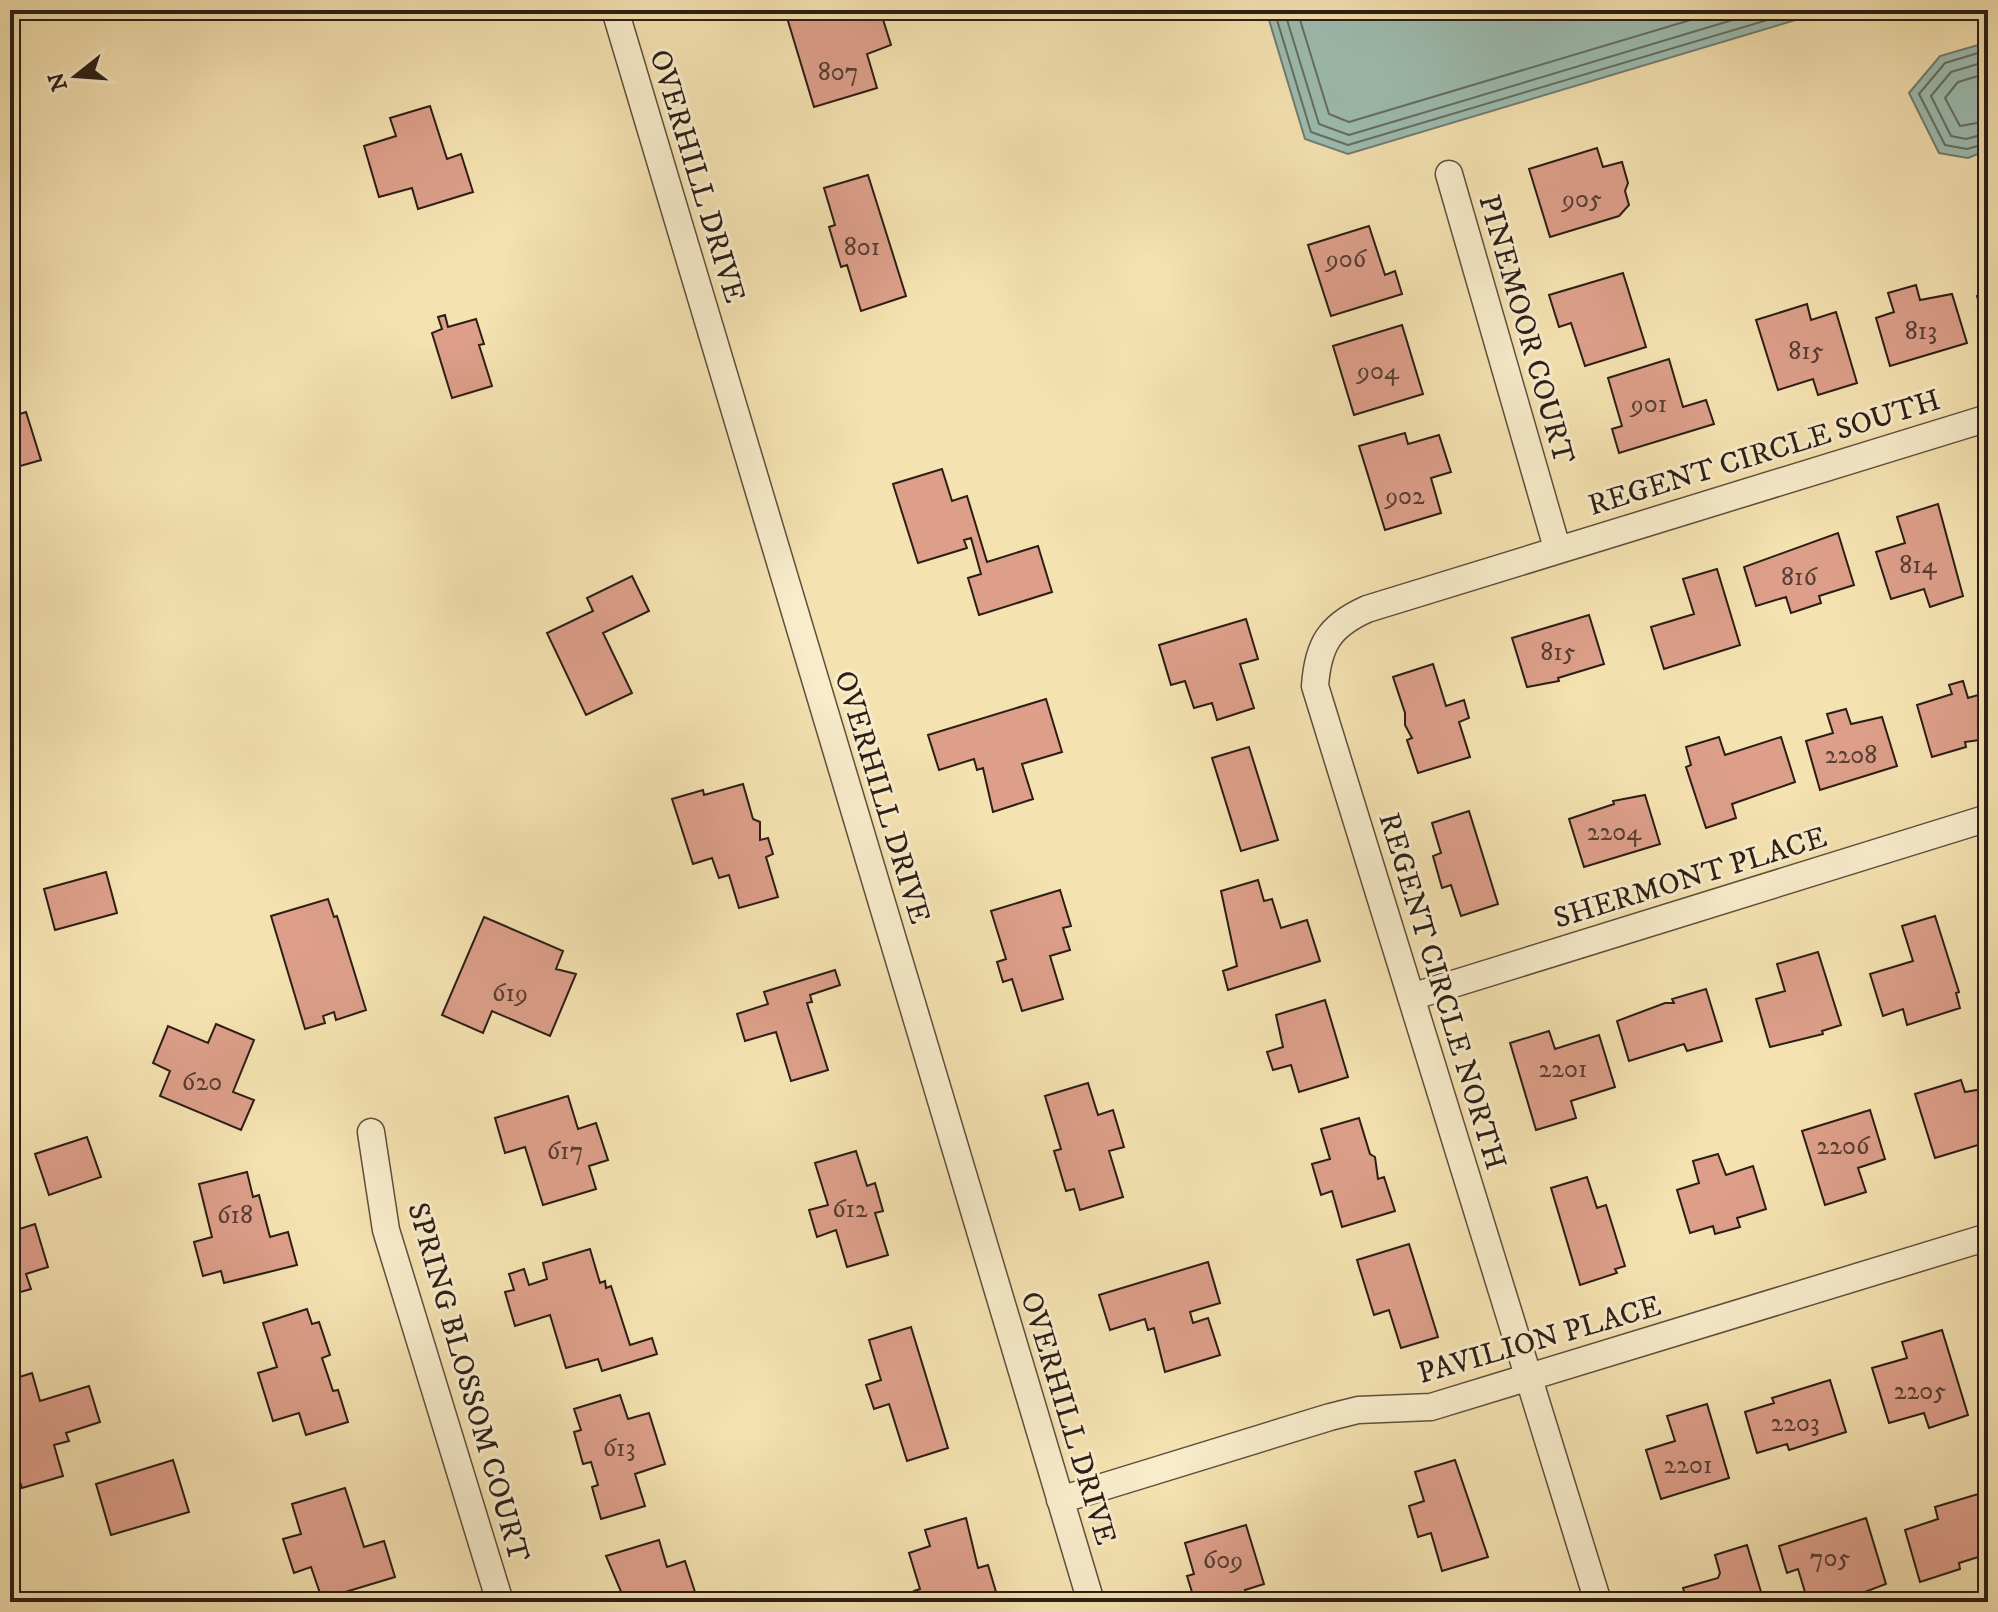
<svg xmlns="http://www.w3.org/2000/svg" width="1998" height="1612" font-family="'IM FELL DW Pica',serif">
<rect width="100%" height="100%" fill="#f5e2b1"/>
<filter id="stains"><feTurbulence type="fractalNoise" baseFrequency=".0025" numOctaves="4"/><feColorMatrix values="0 0 0 0 .2 0 0 0 0 .09 0 0 0 0 .02 0 0 0 .5 -.17"/></filter>
<radialGradient id="worn" r=".72"><stop offset=".6" stop-color="#630" stop-opacity="0"/><stop offset="1" stop-color="#630" stop-opacity=".3"/></radialGradient>
<path fill="#9dbdb1" stroke="#707d73" stroke-width="2" d="M 1266,10 L 1829,10 L 1348,154 L 1305,139 Z
M 1988,42 L 1988,150 L 1968,158 L 1939,153 L 1909,93 L 1940,56 Z"/>
<g fill="none" stroke-linecap="round" stroke-linejoin="round">
<path stroke="#646e64" stroke-width="2" d="M 1274,10 L 1311,132 L 1348,145 L 1801,10
M 1284,10 L 1319,124 L 1349,135 L 1766,10
M 1297,10 L 1329,114 L 1349,122 L 1724,10
M 1988,50 L 1945,63 L 1919,94 L 1945,145 L 1967,149 L 1988,143
M 1988,61 L 1951,72 L 1931,96 L 1951,136 L 1966,139 L 1988,133
M 1988,73 L 1958,82 L 1945,98 L 1960,126 L 1988,121"/>
</g>
<path fill="#dd9f8a" stroke="#2c1e16" stroke-width="2" d="M 354,10 L 388,10 L 357,20 Z
M 774,10 L 838,10 L 840,17 L 864,10 L 880,10 L 891,45 L 867,54 L 877,88 L 814,107 L 785,11 L 776,14 Z
M 430,106 L 447,159 L 461,154 L 473,192 L 418,209 L 412,188 L 379,197 L 364,146 L 396,136 L 390,118 Z
M 1597,148 L 1603,167 L 1622,162 L 1628,183 L 1625,191 L 1629,205 L 1619,216 L 1550,237 L 1529,169 Z
M 868,175 L 906,296 L 861,311 L 847,265 L 841,267 L 829,227 L 835,225 L 824,188 Z
M 1369,226 L 1385,275 L 1395,271 L 1402,294 L 1331,316 L 1308,245 Z
M 1623,273 L 1646,347 L 1585,366 L 1571,323 L 1559,327 L 1549,295 Z
M 1916,285 L 1920,300 L 1952,294 L 1967,343 L 1890,366 L 1876,318 L 1894,312 L 1888,293 Z
M 1988,293 L 1988,333 L 1977,296 Z
M 1807,304 L 1811,320 L 1836,312 L 1857,383 L 1818,395 L 1813,379 L 1778,390 L 1756,320 Z
M 445,315 L 448,327 L 476,319 L 484,344 L 479,345 L 492,386 L 452,398 L 432,333 L 442,329 L 438,317 Z
M 1402,325 L 1423,394 L 1354,415 L 1333,346 Z
M 1669,359 L 1683,407 L 1706,400 L 1714,424 L 1619,453 L 1612,429 L 1622,426 L 1608,378 Z
M 26,412 L 41,460 L 10,469 L 10,417 Z
M 1405,433 L 1408,444 L 1439,435 L 1451,472 L 1431,478 L 1441,513 L 1385,530 L 1359,446 Z
M 942,469 L 952,501 L 967,496 L 987,562 L 1038,546 L 1052,592 L 979,615 L 968,578 L 981,574 L 971,538 L 964,540 L 967,548 L 918,563 L 893,484 Z
M 1938,504 L 1963,596 L 1930,607 L 1924,589 L 1891,599 L 1876,552 L 1905,543 L 1897,517 Z
M 1838,533 L 1854,585 L 1819,596 L 1821,603 L 1791,613 L 1786,597 L 1756,606 L 1744,567 Z
M 1717,569 L 1740,645 L 1664,669 L 1651,627 L 1694,614 L 1683,579 Z
M 632,576 L 649,611 L 603,633 L 632,693 L 586,715 L 547,633 L 593,611 L 587,598 Z
M 1589,615 L 1604,664 L 1558,678 L 1559,681 L 1527,687 L 1512,638 Z
M 1246,619 L 1258,659 L 1240,664 L 1254,708 L 1217,720 L 1212,703 L 1194,708 L 1185,681 L 1171,685 L 1159,645 Z
M 1433,664 L 1446,706 L 1464,700 L 1469,718 L 1459,722 L 1470,757 L 1418,773 L 1407,740 L 1412,738 L 1405,725 L 1405,713 L 1393,677 Z
M 1963,681 L 1968,698 L 1988,692 L 1988,735 L 1986,739 L 1965,742 L 1966,747 L 1932,757 L 1917,705 L 1952,694 L 1949,685 Z
M 1046,699 L 1062,752 L 1022,764 L 1033,799 L 993,812 L 983,768 L 977,770 L 974,759 L 939,770 L 928,735 Z
M 1846,709 L 1851,724 L 1882,717 L 1897,766 L 1820,790 L 1806,741 L 1833,733 L 1827,714 Z
M 1719,737 L 1725,755 L 1781,737 L 1795,782 L 1732,804 L 1736,818 L 1706,828 L 1686,767 L 1691,765 L 1686,747 Z
M 1249,747 L 1278,840 L 1241,851 L 1212,758 Z
M 743,784 L 753,819 L 760,822 L 760,840 L 768,838 L 773,854 L 766,857 L 778,897 L 739,908 L 729,875 L 719,878 L 712,858 L 693,864 L 672,799 L 703,790 L 704,795 Z
M 1645,795 L 1660,844 L 1584,867 L 1569,819 L 1614,804 L 1613,801 Z
M 1469,811 L 1498,904 L 1461,916 L 1451,885 L 1442,888 L 1433,856 L 1441,853 L 1432,823 Z
M 106,872 L 117,913 L 55,930 L 44,889 Z
M 1258,880 L 1264,901 L 1272,899 L 1281,928 L 1307,920 L 1320,961 L 1228,990 L 1223,971 L 1237,966 L 1221,891 Z
M 1060,890 L 1071,926 L 1063,928 L 1070,950 L 1050,956 L 1063,999 L 1022,1011 L 1012,979 L 1003,982 L 997,962 L 1006,959 L 991,911 Z
M 328,899 L 334,917 L 337,916 L 366,1010 L 336,1020 L 334,1012 L 323,1016 L 325,1023 L 305,1029 L 271,916 Z
M 1988,914 L 1988,949 L 1978,917 Z
M 1935,916 L 1959,992 L 1956,993 L 1960,1008 L 1907,1025 L 1903,1009 L 1883,1016 L 1870,974 L 1913,961 L 1902,926 Z
M 484,917 L 563,951 L 556,969 L 576,974 L 550,1036 L 492,1011 L 483,1033 L 442,1015 Z
M 1818,952 L 1841,1025 L 1822,1031 L 1823,1034 L 1770,1047 L 1756,999 L 1785,991 L 1777,964 Z
M 835,970 L 840,985 L 810,995 L 812,1002 L 807,1003 L 828,1070 L 791,1081 L 776,1032 L 745,1041 L 737,1014 L 768,1004 L 764,992 Z
M 1706,989 L 1722,1041 L 1687,1051 L 1684,1044 L 1629,1061 L 1617,1021 L 1665,1003 L 1674,1003 L 1672,999 Z
M 1325,1000 L 1348,1077 L 1299,1092 L 1291,1065 L 1273,1070 L 1267,1052 L 1283,1047 L 1276,1015 Z
M 216,1024 L 254,1040 L 233,1092 L 254,1100 L 241,1130 L 160,1096 L 170,1071 L 153,1063 L 168,1026 L 208,1043 Z
M 1549,1031 L 1555,1049 L 1599,1035 L 1615,1087 L 1571,1101 L 1576,1118 L 1536,1130 L 1510,1043 Z
M 1961,1080 L 1965,1092 L 1988,1088 L 1988,1142 L 1935,1158 L 1915,1094 Z
M 1088,1083 L 1098,1115 L 1113,1110 L 1124,1147 L 1109,1151 L 1123,1197 L 1080,1210 L 1074,1189 L 1066,1191 L 1054,1151 L 1061,1149 L 1045,1096 Z
M 568,1096 L 578,1129 L 596,1123 L 608,1160 L 589,1166 L 596,1189 L 543,1205 L 525,1147 L 505,1153 L 495,1118 Z
M 1870,1110 L 1885,1159 L 1858,1168 L 1866,1192 L 1825,1205 L 1802,1131 Z
M 1359,1118 L 1370,1154 L 1375,1157 L 1378,1179 L 1384,1177 L 1395,1211 L 1342,1227 L 1332,1191 L 1321,1195 L 1312,1164 L 1330,1159 L 1321,1129 Z
M 87,1137 L 101,1177 L 49,1195 L 35,1154 Z
M 856,1151 L 867,1186 L 875,1183 L 883,1211 L 875,1213 L 888,1255 L 847,1267 L 836,1230 L 817,1237 L 809,1210 L 828,1205 L 815,1163 Z
M 1718,1154 L 1726,1175 L 1753,1166 L 1766,1209 L 1737,1218 L 1740,1227 L 1715,1234 L 1713,1226 L 1690,1233 L 1677,1190 L 1699,1183 L 1693,1161 Z
M 247,1172 L 253,1197 L 259,1195 L 270,1237 L 288,1232 L 297,1265 L 224,1283 L 221,1271 L 203,1276 L 194,1242 L 212,1237 L 199,1184 Z
M 1587,1177 L 1597,1208 L 1606,1205 L 1625,1266 L 1615,1269 L 1617,1273 L 1580,1285 L 1551,1188 Z
M 35,1224 L 48,1267 L 26,1274 L 31,1289 L 10,1295 L 10,1232 Z
M 1409,1244 L 1438,1337 L 1401,1348 L 1389,1310 L 1374,1315 L 1357,1260 Z
M 590,1249 L 600,1283 L 605,1281 L 606,1288 L 611,1286 L 630,1345 L 652,1338 L 657,1354 L 602,1371 L 598,1359 L 566,1368 L 550,1315 L 515,1326 L 505,1292 L 514,1290 L 509,1274 L 524,1269 L 529,1285 L 547,1279 L 543,1263 Z
M 1208,1262 L 1220,1303 L 1190,1312 L 1193,1323 L 1208,1318 L 1220,1355 L 1165,1372 L 1154,1328 L 1148,1330 L 1145,1319 L 1110,1330 L 1099,1295 Z
M 307,1309 L 312,1324 L 319,1322 L 330,1355 L 322,1358 L 333,1391 L 338,1390 L 348,1422 L 306,1435 L 299,1413 L 273,1421 L 258,1373 L 277,1367 L 263,1323 Z
M 911,1327 L 948,1448 L 907,1461 L 889,1404 L 874,1409 L 866,1385 L 881,1380 L 869,1340 Z
M 1942,1330 L 1968,1415 L 1929,1428 L 1924,1413 L 1889,1423 L 1872,1368 L 1907,1358 L 1902,1342 Z
M 32,1373 L 40,1401 L 89,1386 L 100,1422 L 66,1433 L 69,1441 L 54,1445 L 63,1476 L 22,1488 L 10,1451 L 10,1380 Z
M 1830,1380 L 1846,1432 L 1789,1450 L 1787,1444 L 1757,1453 L 1745,1412 L 1774,1403 L 1772,1398 Z
M 620,1395 L 628,1419 L 649,1413 L 665,1464 L 635,1474 L 645,1506 L 601,1519 L 592,1487 L 598,1485 L 591,1462 L 583,1464 L 574,1432 L 581,1430 L 574,1409 Z
M 1707,1404 L 1729,1478 L 1661,1499 L 1646,1450 L 1675,1441 L 1667,1416 Z
M 173,1460 L 189,1512 L 111,1535 L 96,1484 Z
M 1455,1460 L 1488,1557 L 1442,1571 L 1431,1533 L 1418,1537 L 1409,1506 L 1424,1501 L 1415,1472 Z
M 345,1488 L 364,1547 L 384,1541 L 395,1577 L 322,1599 L 311,1567 L 294,1573 L 283,1539 L 301,1534 L 292,1504 Z
M 1988,1491 L 1988,1554 L 1959,1563 L 1960,1569 L 1920,1582 L 1905,1530 L 1938,1519 L 1935,1507 Z
M 966,1518 L 978,1568 L 988,1565 L 999,1602 L 917,1602 L 914,1591 L 920,1589 L 909,1553 L 930,1546 L 925,1530 Z
M 1866,1518 L 1886,1584 L 1841,1601 L 1841,1598 L 1808,1602 L 1798,1569 L 1787,1573 L 1779,1546 Z
M 1246,1525 L 1264,1584 L 1245,1590 L 1248,1602 L 1195,1602 L 1187,1576 L 1194,1574 L 1185,1543 Z
M 659,1540 L 667,1567 L 685,1561 L 695,1592 L 676,1597 L 678,1602 L 616,1602 L 614,1596 L 622,1594 L 606,1556 Z
M 1747,1545 L 1764,1602 L 1687,1602 L 1683,1588 L 1718,1578 L 1720,1573 L 1715,1555 Z"/>
<g fill="none" stroke-linecap="round" stroke-linejoin="round">
<g stroke="#5e4f3d" stroke-width="29">
<path id="street" d="M 615,10 L 1091,1602
M 1449,174 L 1557,548
M 1411,997 L 1988,818
M 371,1132 L 386,1230 L 500,1602
M 1060,1500 L 1330,1417 L 1358,1410 L 1431,1407 L 1988,1237
M 1598,1602 L 1315,686 C 1318,645 1329,626 1367,609 L 1988,418"/>
</g>
<use href="#street" stroke="#f8eccc" stroke-width="26"/>
</g>
<g text-anchor="middle" stroke-width="6" stroke-linejoin="round" paint-order="stroke">
<g font-size="26" fill="#583e33">
<text x="838" y="80">807</text>
<text x="1582" y="207">905</text>
<text x="862" y="255">801</text>
<text x="1346" y="267">906</text>
<text x="1921" y="339">813</text>
<text x="1806" y="359">815</text>
<text x="1378" y="379">904</text>
<text x="1649" y="412">901</text>
<text x="1405" y="504">902</text>
<text x="1918" y="573">814</text>
<text x="1799" y="585">816</text>
<text x="1558" y="660">815</text>
<text x="1851" y="763">2208</text>
<text x="1614" y="840">2204</text>
<text x="510" y="1001">619</text>
<text x="1563" y="1077">2201</text>
<text x="202" y="1090">620</text>
<text x="1843" y="1154">2206</text>
<text x="565" y="1159">617</text>
<text x="850" y="1217">612</text>
<text x="235" y="1223">618</text>
<text x="1920" y="1399">2205</text>
<text x="1795" y="1431">2203</text>
<text x="619" y="1456">613</text>
<text x="1688" y="1473">2201</text>
<text x="1830" y="1566">705</text>
<text x="1223" y="1568">609</text>
</g>
<g font-size="30" fill="#2c1e16" stroke="#f8eccc">
<text transform="translate(698 176) rotate(73)" y="10">OVERHILL DRIVE</text>
<text transform="translate(1527 329) rotate(74)" y="10">PINEMOOR COURT</text>
<text transform="translate(1764 452) rotate(-17)" y="10">REGENT CIRCLE SOUTH</text>
<text transform="translate(883 797) rotate(73)" y="10">OVERHILL DRIVE</text>
<text transform="translate(1690 877) rotate(-17)" y="10">SHERMONT PLACE</text>
<text transform="translate(1443 991) rotate(73)" y="10">REGENT CIRCLE NORTH</text>
<text transform="translate(1539 1339) rotate(-16)" y="10">PAVILION PLACE</text>
<text transform="translate(469 1382) rotate(74)" y="10">SPRING BLOSSOM COURT</text>
<text transform="translate(1069 1418) rotate(73)" y="10">OVERHILL DRIVE</text>
</g>
</g>
<rect width="1998" height="1612" fill="none" stroke="#f5e2b1" stroke-width="40"/>
<rect x="12" y="12" width="1974" height="1588" fill="none" stroke="#2c1e16" stroke-width="4"/>
<rect x="20" y="20" width="1958" height="1572" fill="none" stroke="#2c1e16" stroke-width="2"/>
<g transform="translate(76 76) rotate(253)" stroke="#f8eccc" stroke-width="6" paint-order="stroke">
<path d="M0-6L14 30L0 20L-14 30Z" fill="#2c1e16"/>
<text y="-12" font-size="22" font-weight="bold" text-anchor="middle" fill="#2c1e16">N</text>
</g>
<rect width="100%" height="100%" filter="url(#stains)"/>
<rect width="100%" height="100%" fill="url(#worn)"/>
</svg>
